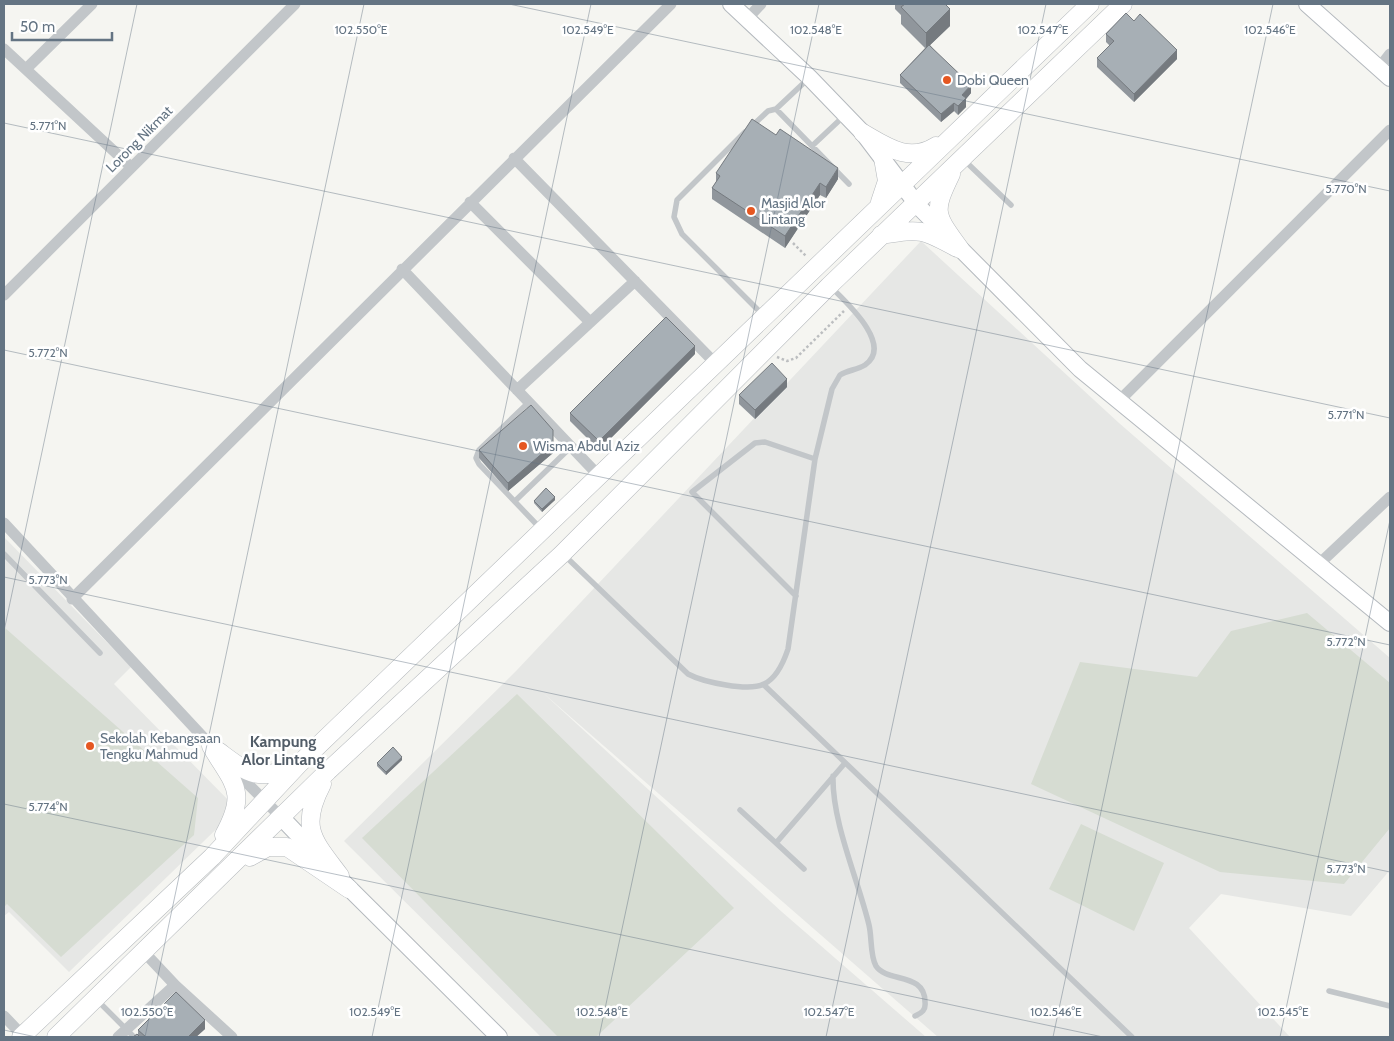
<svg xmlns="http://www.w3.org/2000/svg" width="1394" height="1041" font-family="Cabin,sans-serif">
<rect width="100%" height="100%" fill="#f5f5f1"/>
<path fill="#e6e7e5" d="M 921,241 L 1119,423 L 1390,658 L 1390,870 L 1351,916 L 1221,894 L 1189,928 L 1290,1037 L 938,1037 L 542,692 L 782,912 L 926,1037 L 541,1037 L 344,841 L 517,670 Z
M 4,537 L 131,667 L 114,684 L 237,809 L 69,972 L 9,912 L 4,916 Z"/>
<path fill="#d6dcd2" d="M 1307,613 L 1390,683 L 1390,828 L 1344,884 L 1220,872 L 1031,784 L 1080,662 L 1197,677 L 1231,631 Z
M 4,627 L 198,798 L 194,835 L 61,957 L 7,904 L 4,907 Z
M 517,694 L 734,908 L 596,1037 L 558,1037 L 362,838 Z
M 1081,824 L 1164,863 L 1134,931 L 1049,889 Z"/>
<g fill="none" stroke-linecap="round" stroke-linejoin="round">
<g stroke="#b4b9be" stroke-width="18">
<path id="secondary" d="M 731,4 L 809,77 L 863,133 L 919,207 L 1080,369 L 1390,623
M 1307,4 L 1390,78
M 282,818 L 324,862
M 341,880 L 499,1037"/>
</g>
<g stroke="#b5b9bd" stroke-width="19">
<path id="primary" d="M 863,133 C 887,147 909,163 936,146
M 951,174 C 932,213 935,214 960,249
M 880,202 L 887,181 L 883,158
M 881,235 C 920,229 921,228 957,248
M 211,746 C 234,785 248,791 224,835
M 218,751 C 248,773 256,782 293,767
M 322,784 C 299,828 313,840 340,876
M 250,857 L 268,847 L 287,847 L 349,889
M 21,1037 L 212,857 L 298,765 L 1090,4
M 56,1037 L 328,771 L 562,554 L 829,286 L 1123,4"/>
</g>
<path stroke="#bcbec0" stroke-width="2.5" stroke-dasharray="2.5 2.5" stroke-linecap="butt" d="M 793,243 L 806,256
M 777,357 L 787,361 L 796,358 L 844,311"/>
<path stroke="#c2c6c9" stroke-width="5.5" d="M 776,109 L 809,78
M 752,126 L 768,111 L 776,109 L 849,184
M 745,132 L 677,200 L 674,217 L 682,234 L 764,316
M 812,146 L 844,116
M 964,160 L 1011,205
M 529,402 L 479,450 L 476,458 L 479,464 L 540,528
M 515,501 L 571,447
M 4,554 L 100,653
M 564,555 L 688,674 C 703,682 749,692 764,684 C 777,678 784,661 788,649 L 815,459 L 832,389 L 840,375 C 848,370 857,370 865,365 C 894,345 846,302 831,287
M 796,596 L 692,492 L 755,443 L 765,442 L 815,459
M 764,685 L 1132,1037
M 833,776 C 832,823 858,879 869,925 C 872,937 870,956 876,966 C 887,983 925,972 925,1002 C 926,1010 922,1013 915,1016
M 740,810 L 776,843 L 845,763
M 776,843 L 804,869
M 1329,991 L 1390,1006
M 97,1000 L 134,1037"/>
<path stroke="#c2c6c9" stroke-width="11" d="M 747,19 L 761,4
M 4,49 L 131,167
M 1379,68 L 1390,54
M 26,69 L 92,4
M 514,158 L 716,364
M 470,202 L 590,322
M 402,269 L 600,477
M 4,295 L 295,4
M 517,390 L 635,281
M 1119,401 L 1390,130
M 4,523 L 216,751
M 1319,564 L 1390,497
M 72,599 L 671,4
M 232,768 L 282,818
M 175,985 L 232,1037
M 4,1016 L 23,1036
M 118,1037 L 175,985 L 144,952"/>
<use href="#secondary" stroke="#fff" stroke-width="16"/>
<use href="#primary" stroke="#fff" stroke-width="18"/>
</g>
<path fill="#90969c" d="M 895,4 L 945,4 L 950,26 L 930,45 L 971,93 L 966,99 L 966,107 L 958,115 L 954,111 L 941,122 L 900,83 L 900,75 L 925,48 L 901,24 L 901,15 L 895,9 Z
M 1134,21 L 1177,59 L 1134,102 L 1097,67 L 1097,58 L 1110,46 L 1106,42 L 1106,34 Z
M 716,173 L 838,179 L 826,198 L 820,195 L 785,248 L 712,199 L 712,188 L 716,182 Z
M 695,354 L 599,450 L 570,421 L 570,413 Z
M 787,387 L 755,419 L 739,404 L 739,395 Z
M 479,450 L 553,453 L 508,491 L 479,458 Z
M 555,500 L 542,512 L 534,503 L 534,501 Z
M 402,760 L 386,775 L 377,766 L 377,763 Z
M 205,1029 L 196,1037 L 133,1037 L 138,1035 L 138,1030 Z"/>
<path fill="#757a7f" d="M 950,9 L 950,26 L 926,49 L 926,33 Z
M 1177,50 L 1177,59 L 1134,102 L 1134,94 Z
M 971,85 L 971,93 L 966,99 L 966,107 L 958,115 L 958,106 L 962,95 Z
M 954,103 L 954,111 L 941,122 L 941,114 Z
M 838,168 L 838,179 L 826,198 L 826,187 Z
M 820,183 L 820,195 L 785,248 L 785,236 Z
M 695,346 L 695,354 L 599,450 L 599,441 Z
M 787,379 L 787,387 L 755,419 L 755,410 Z
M 553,444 L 553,453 L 508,491 L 508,483 Z
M 555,497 L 555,500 L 542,512 L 542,509 Z
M 402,757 L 402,760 L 386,775 L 386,772 Z
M 205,1020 L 205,1029 L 196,1037 L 188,1037 Z"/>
<path fill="#a7afb5" stroke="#757a7f" d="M 905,4 L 945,4 L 950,9 L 926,33 L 901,7 Z
M 1126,13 L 1134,21 L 1140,14 L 1177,50 L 1134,94 L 1097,58 L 1114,41 L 1106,34 Z
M 929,45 L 971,85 L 962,95 L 966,98 L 958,106 L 954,103 L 941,114 L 900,75 Z
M 752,119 L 776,135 L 780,129 L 838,168 L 826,187 L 820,183 L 785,236 L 712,188 L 720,176 L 716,173 Z
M 666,317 L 695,346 L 599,441 L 570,413 Z
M 772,363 L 787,379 L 755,410 L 739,395 Z
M 531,405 L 553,430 L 553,444 L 508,483 L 479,450 Z
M 546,488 L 555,497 L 542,509 L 534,501 Z
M 393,747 L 402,757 L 386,772 L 377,763 Z
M 176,992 L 205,1020 L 188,1037 L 146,1037 L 138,1030 Z
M 137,1034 L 140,1037 L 133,1037 Z"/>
<path fill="none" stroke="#647483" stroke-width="1" stroke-opacity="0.45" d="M 509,4 L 1390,191M 4,123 L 1390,418M 4,350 L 1390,645M 4,577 L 1390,872M 4,631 L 137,4M 4,804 L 1103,1037M 4,1030 L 36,1037M 145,1037 L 364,4M 372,1037 L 591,4M 599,1037 L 819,4M 826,1037 L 1046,4M 1053,1037 L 1273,4M 1280,1037 L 1390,520"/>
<g fill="#e55721" stroke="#fff" stroke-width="2">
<circle cx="947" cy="80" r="5"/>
<circle cx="751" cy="211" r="5"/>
<circle cx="523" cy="446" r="5"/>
<circle cx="90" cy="746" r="5"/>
</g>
<g text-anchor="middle" stroke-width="5" stroke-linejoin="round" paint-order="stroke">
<g font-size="14" fill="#647483" stroke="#fff" text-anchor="start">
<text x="957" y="85">Dobi Queen</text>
<text x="761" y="208">Masjid Alor<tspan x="761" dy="16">Lintang</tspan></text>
<text x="533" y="451">Wisma Abdul Aziz</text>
<text x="100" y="743">Sekolah Kebangsaan<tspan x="100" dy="16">Tengku Mahmud</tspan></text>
</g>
<g font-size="14" fill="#647483" stroke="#fff">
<text transform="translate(139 139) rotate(-45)" y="5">Lorong Nikmat</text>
</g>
<g font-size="16" font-weight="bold" fill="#525d68" stroke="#fff">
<text x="283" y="747">Kampung<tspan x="283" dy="18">Alor Lintang</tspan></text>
</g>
</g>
<g font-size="12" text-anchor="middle" fill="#647483" stroke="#fff" stroke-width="5" stroke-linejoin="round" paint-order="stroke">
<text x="361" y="34">102.550°E</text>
<text x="588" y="34">102.549°E</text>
<text x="816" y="34">102.548°E</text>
<text x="1043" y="34">102.547°E</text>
<text x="1270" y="34">102.546°E</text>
<text x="48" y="130">5.771°N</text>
<text x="1346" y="193">5.770°N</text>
<text x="48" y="357">5.772°N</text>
<text x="1346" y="419">5.771°N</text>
<text x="48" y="584">5.773°N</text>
<text x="1346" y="646">5.772°N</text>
<text x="48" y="811">5.774°N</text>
<text x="1346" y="873">5.773°N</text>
<text x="147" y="1016">102.550°E</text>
<text x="375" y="1016">102.549°E</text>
<text x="602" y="1016">102.548°E</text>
<text x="829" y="1016">102.547°E</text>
<text x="1056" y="1016">102.546°E</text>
<text x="1283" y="1016">102.545°E</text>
</g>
<rect width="1394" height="1041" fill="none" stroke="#647483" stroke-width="10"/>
<path d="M12 32v8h100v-8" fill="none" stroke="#647483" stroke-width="2.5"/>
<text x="20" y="32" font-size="15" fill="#647483" stroke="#ffffff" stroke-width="4" paint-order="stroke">50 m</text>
</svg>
